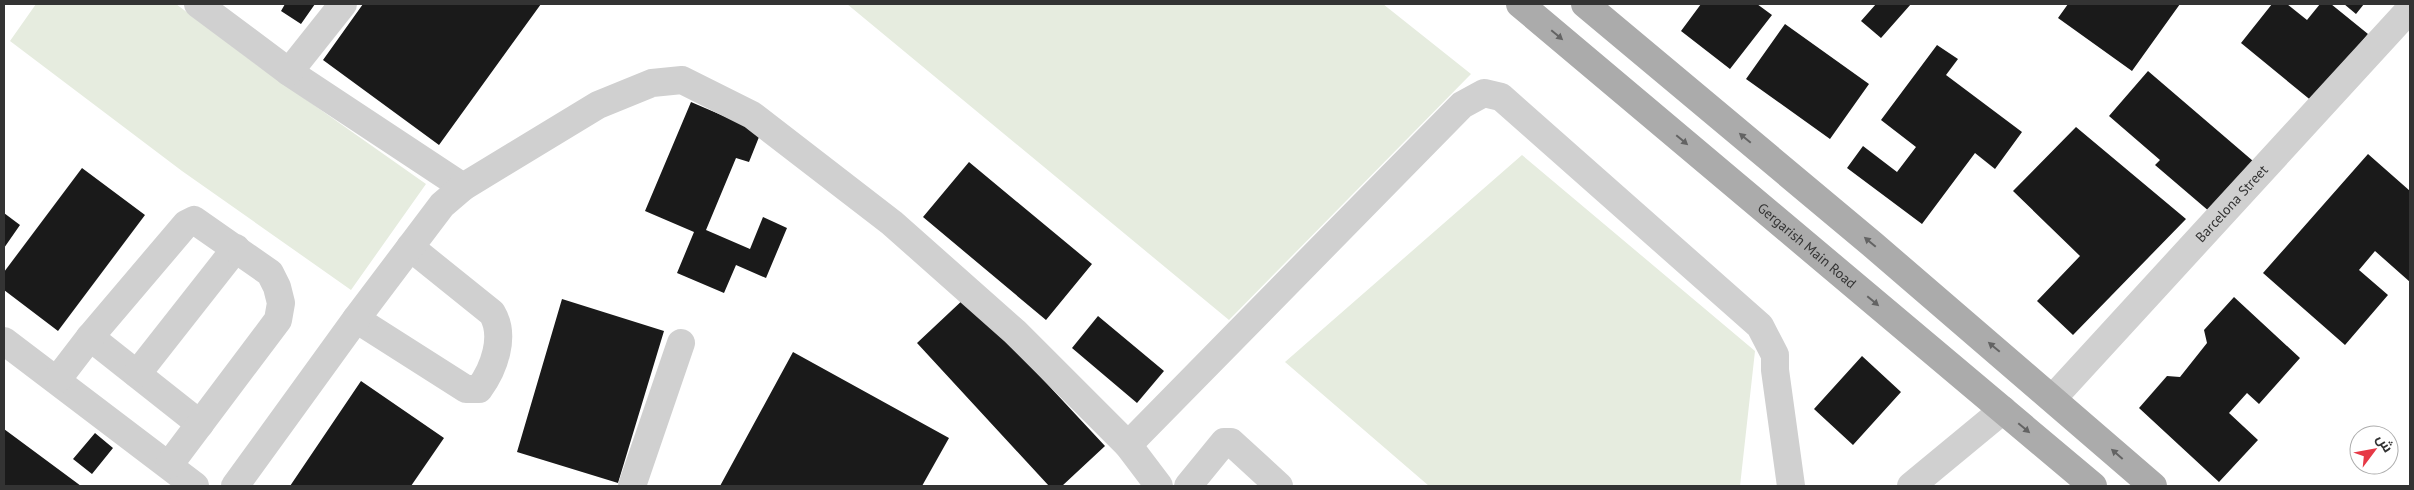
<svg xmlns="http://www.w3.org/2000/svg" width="2414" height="490" font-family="'PT Sans',Cairo,sans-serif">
<rect width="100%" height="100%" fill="#fff"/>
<path fill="#e6ecdf" d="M 36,4 L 176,4 L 257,65 L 426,184 L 351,290 L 182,171 L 10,41 Z
M 847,4 L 1383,4 L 1471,74 L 1229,320 Z
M 1522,155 L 1755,351 L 1740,486 L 1429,486 L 1285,362 Z"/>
<path fill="#1a1a1a" d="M 285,4 L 315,4 L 301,24 L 281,11 Z
M 363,4 L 541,4 L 439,145 L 323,60 Z
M 1701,4 L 1757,4 L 1772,15 L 1730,69 L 1681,31 Z
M 1876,4 L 1911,4 L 1881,38 L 1861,21 Z
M 2068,4 L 2180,4 L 2132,71 L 2058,18 Z
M 2272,4 L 2287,4 L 2307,20 L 2320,4 L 2331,4 L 2368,34 L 2313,102 L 2241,43 Z
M 2344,4 L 2364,4 L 2356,14 Z
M 1785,24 L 1869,84 L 1830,139 L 1746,79 Z
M 1937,45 L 1958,59 L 1946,75 L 2022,132 L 1995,169 L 1975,153 L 1922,224 L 1847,168 L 1863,146 L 1897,172 L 1916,147 L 1881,120 Z
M 2148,71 L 2253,161 L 2210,212 L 2155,165 L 2160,160 L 2109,116 Z
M 691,102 L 761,132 L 749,162 L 736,158 L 706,230 L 750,249 L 763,217 L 787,228 L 766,278 L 736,265 L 724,293 L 677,273 L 694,232 L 645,211 Z
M 2076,127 L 2186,219 L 2073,335 L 2037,301 L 2080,256 L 2013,191 Z
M 2368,154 L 2410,191 L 2410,282 L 2375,251 L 2359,270 L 2388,295 L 2345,345 L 2263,273 Z
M 969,162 L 1092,264 L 1046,320 L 923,217 Z
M 82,168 L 145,215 L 58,331 L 4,290 L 4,272 Z
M 4,213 L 20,225 L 4,248 Z
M 966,297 L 1105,446 L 1062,486 L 1049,486 L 917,343 Z
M 2234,297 L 2300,358 L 2259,404 L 2247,393 L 2229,413 L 2258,440 L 2219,482 L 2139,408 L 2167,376 L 2180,377 L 2207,343 L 2204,330 Z
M 562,299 L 664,331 L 618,483 L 517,452 Z
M 1098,316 L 1164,371 L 1137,403 L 1072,348 Z
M 793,352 L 949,438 L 922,486 L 720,486 Z
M 1862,356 L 1901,392 L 1853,445 L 1814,409 Z
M 361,381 L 444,438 L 411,486 L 290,486 Z
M 4,429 L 81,486 L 4,486 Z
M 95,433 L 113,448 L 92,474 L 73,459 Z"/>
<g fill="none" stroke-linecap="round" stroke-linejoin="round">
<g stroke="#d0d0d0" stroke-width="28">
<path d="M 198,4 L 289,72 L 463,187"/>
<path d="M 289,72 L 343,4"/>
<path d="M 356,319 L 466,389 L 479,389 C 494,369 506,336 492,313 L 410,247"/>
<path d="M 90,337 L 200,424"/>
<path d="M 4,341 L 195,486"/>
<path d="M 137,374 L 236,248"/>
<path d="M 57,380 L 90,337 L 186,224 L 194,220 L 270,273 L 277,287 L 281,303 L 278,320 L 169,465"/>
<path id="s1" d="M 2053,398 L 2410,9"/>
<path d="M 1128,445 L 1462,105 L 1484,93 L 1501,97 L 1760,326 L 1775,355 L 1775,370 L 1791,486"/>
<path d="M 235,486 L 356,319 L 442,205 L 463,187 L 598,105 L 652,83 L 682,80 L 752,115 L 892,223 L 1015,332 L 1128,445 L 1159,486"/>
<path d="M 632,486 L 681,343"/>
<path d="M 1188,486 L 1224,442 L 1231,442 L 1279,486"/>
<path d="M 1911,486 L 2003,410"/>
</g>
<g stroke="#ababab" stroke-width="28">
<path id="s2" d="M 1520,4 L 2093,486"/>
<path d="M 1585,4 L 1872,244 L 2153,486"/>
</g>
</g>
<defs><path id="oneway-solid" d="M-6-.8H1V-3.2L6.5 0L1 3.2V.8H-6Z" transform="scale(1.25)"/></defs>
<g fill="#636363">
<use href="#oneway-solid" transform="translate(1557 35) rotate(40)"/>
<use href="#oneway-solid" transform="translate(1745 138) rotate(-140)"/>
<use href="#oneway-solid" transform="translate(1682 140) rotate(40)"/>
<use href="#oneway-solid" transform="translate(1870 242) rotate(-140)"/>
<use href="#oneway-solid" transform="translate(1873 301) rotate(40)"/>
<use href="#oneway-solid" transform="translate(1994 347) rotate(-140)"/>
<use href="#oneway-solid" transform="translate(2024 428) rotate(40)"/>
<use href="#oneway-solid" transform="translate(2117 454) rotate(-139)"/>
</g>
<g text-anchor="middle" stroke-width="5" stroke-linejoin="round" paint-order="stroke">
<g font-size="14" fill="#333" stroke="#fff">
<text dy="5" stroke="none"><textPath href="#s1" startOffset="264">Barcelona Street</textPath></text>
<text dy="5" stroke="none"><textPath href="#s2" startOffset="375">Gergarish Main Road</textPath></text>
</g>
</g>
<rect width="2414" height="490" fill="none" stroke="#333333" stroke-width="10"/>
<g transform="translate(2374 450) rotate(58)"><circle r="24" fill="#ffffff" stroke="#adadad"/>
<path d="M0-4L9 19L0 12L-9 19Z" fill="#e63946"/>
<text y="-8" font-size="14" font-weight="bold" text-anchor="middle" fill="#333333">ش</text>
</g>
</svg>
